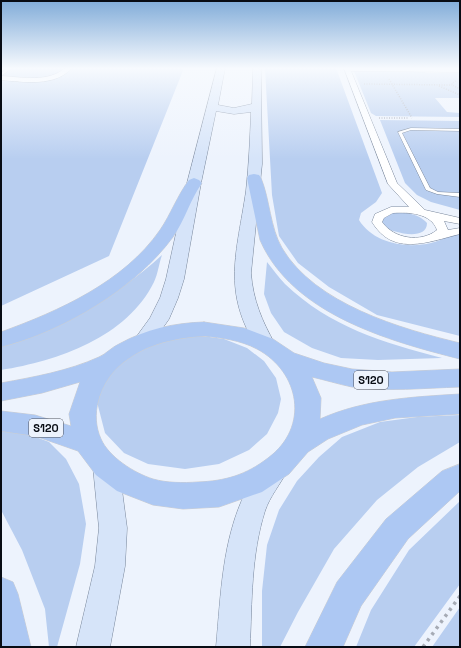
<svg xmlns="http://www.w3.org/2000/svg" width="461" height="648" font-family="'Space Grotesk',sans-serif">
<rect width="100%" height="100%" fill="#edf3fd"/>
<path fill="#b8cef0" d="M 1,68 L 184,68 L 109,256 L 1,306 Z
M 265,68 L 336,68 L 382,193 L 376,202 L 361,213 L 359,220 C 373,243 406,249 431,243 C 441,241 450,234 460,232 L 460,336 L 377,315 L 329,287 L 298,263 L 279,236 L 272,195 Z
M 423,70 L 426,73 L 460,73 L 460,98 L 435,98 L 447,112 L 460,113 L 460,117 L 376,116 L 371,113 L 354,71 Z
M 380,120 L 460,121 L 460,210 L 431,202 L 417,195 L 405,183 Z
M 389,212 C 404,213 417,212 427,223 C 427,242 392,232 383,227 L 380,217 Z
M 162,255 C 159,263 158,274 154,282 C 127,337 58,361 1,370 L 1,347 C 60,326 115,298 162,255 Z
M 267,262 C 273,269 278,277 285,284 C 330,327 382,342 442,358 L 378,360 L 341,358 L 312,348 L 284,332 L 271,313 L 264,294 Z
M 195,335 L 224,339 L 247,348 L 264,361 L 276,378 L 281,399 L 278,413 L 267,434 L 249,450 L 219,464 L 185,469 L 148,464 L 124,453 L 105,433 L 97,402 L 104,380 L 118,363 L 164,339 Z
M 460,415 L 460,442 L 418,467 L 377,500 L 334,549 L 298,612 L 280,647 L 262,647 L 262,591 L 267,545 L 279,510 L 297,481 L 319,457 L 342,437 L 380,422 L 417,417 Z
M 1,429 L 23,432 L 49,442 L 66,459 L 79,484 L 86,524 L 80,564 L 57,647 L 49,647 L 45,609 L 22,550 L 1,510 Z
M 460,501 L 460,584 L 414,647 L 356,647 L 371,610 L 409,550 Z
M 460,607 L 460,647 L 432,647 Z"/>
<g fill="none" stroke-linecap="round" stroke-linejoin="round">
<g stroke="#78869b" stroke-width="1">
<path id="lane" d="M 8,68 L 12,68 L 1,76 L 1,73 Z
M 411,128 L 460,129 L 460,131 L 411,130 L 402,133 L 430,188 L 438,192 L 460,193 L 460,197 L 437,194 L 426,190 L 398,132 Z"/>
</g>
<g stroke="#78869b" stroke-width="1">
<path id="street" d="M 65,68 L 72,68 C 55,87 24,82 1,80 L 1,76 C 22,77 48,83 65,68 Z
M 344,68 L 460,68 L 460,72 L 351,71 L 397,183 L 425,210 L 460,218 L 460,224 L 444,221 L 448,230 L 460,228 L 460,234 C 428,242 393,257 372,222 L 375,214 L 391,207 L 409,207 L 388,184 ZM 393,213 C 409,212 431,213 437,230 C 421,243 394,239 382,222 L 384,218 Z"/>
</g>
<g stroke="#78869b" stroke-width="1">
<path id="secondary" d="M 217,68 L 225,68 L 218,105 L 234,108 L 252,104 L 253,68 L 261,68 L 262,164 L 251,273 C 253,300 262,321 275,344 L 272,349 L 265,351 L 258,349 C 221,291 237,253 246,191 C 249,164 250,138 251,112 L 234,114 L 216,111 L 201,183 L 184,279 L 178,298 L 169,319 L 151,345 L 144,347 L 137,345 L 134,340 L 150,318 L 160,298 L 166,279 L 187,183 Z
M 106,456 L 115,459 L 119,467 L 127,528 L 125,566 L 110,647 L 76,647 L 95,566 L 99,528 L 93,467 L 97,459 Z
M 274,460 L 283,463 L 287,471 C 280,485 270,496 265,511 C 251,555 252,602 250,647 L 216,647 C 221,593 222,540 246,491 C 250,484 258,467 265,463 C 268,462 271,461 274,460 Z"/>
</g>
<g stroke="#ceced0" stroke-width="1">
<path id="primary" d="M 254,174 L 259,175 L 261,178 C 270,200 270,227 282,248 C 315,304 401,329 460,343 L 460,359 C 389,341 292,314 260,240 L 247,178 L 249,175 Z
M 194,178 L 199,180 L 202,183 C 190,200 185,220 173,237 C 135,289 63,331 1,347 L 1,332 C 59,311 124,282 160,230 C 171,214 177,196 189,180 Z
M 204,322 L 244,328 L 273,339 L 294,353 L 324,363 L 352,369 L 392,372 L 460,369 L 460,387 C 424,388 387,392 352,387 C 338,384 325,380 312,377 L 321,398 L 320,419 C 365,399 412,397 460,394 L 460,414 L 395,418 L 362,425 L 328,439 L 308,452 L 289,474 L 262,492 L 219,507 L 183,509 L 153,505 L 117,491 L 96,475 L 78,451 L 35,436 L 1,431 L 1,411 L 35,415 L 71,426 L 69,414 L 80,382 L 42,393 L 1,401 L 1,383 C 34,377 68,371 99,357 C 106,354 112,347 119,344 C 146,329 174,323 204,322 ZM 204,336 C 222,338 240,340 257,349 C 300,372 310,427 268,458 C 246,475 225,481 198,482 C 183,483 167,483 153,479 C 134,473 109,457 101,439 C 90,415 99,385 118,367 C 142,345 172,338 204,336 Z
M 460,464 L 460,491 L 408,539 L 361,606 L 343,647 L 305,647 L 337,582 L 386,519 L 442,471 Z
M 1,577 L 13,582 L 18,594 L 31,647 L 1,647 Z"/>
</g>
<path stroke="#a6abb5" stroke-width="1.5" stroke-dasharray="1 1.5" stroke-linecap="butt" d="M 389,79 L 412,118
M 456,81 L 452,83 L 452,85 L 460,89
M 364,84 L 452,85
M 439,86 L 460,95
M 379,118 L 408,118"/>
<path stroke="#a6abb5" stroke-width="3.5" stroke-dasharray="3 4.5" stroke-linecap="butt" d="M 423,647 L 460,596"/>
<use href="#lane" fill="#fff" fill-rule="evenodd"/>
<use href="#street" fill="#fff" fill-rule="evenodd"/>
<use href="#secondary" fill="#d6e4f9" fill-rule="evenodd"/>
<use href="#primary" fill="#adc8f3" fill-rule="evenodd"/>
</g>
<linearGradient id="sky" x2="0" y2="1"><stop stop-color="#81acd9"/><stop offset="0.43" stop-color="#f7fafe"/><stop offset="1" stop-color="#f7fafe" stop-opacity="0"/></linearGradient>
<rect width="461" height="159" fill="url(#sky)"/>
<g text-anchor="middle" stroke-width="3" stroke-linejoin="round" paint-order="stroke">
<g fill="#edf3fd" stroke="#4d515a" stroke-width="1">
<rect x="354" y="371" width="34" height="18" rx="3"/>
<rect x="29" y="419" width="34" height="18" rx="3"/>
</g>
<g font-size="11" font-weight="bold" fill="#080c14">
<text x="371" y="384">S120</text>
<text x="46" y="432">S120</text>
</g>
</g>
<rect width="461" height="648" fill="none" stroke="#080c14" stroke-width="4"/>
</svg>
